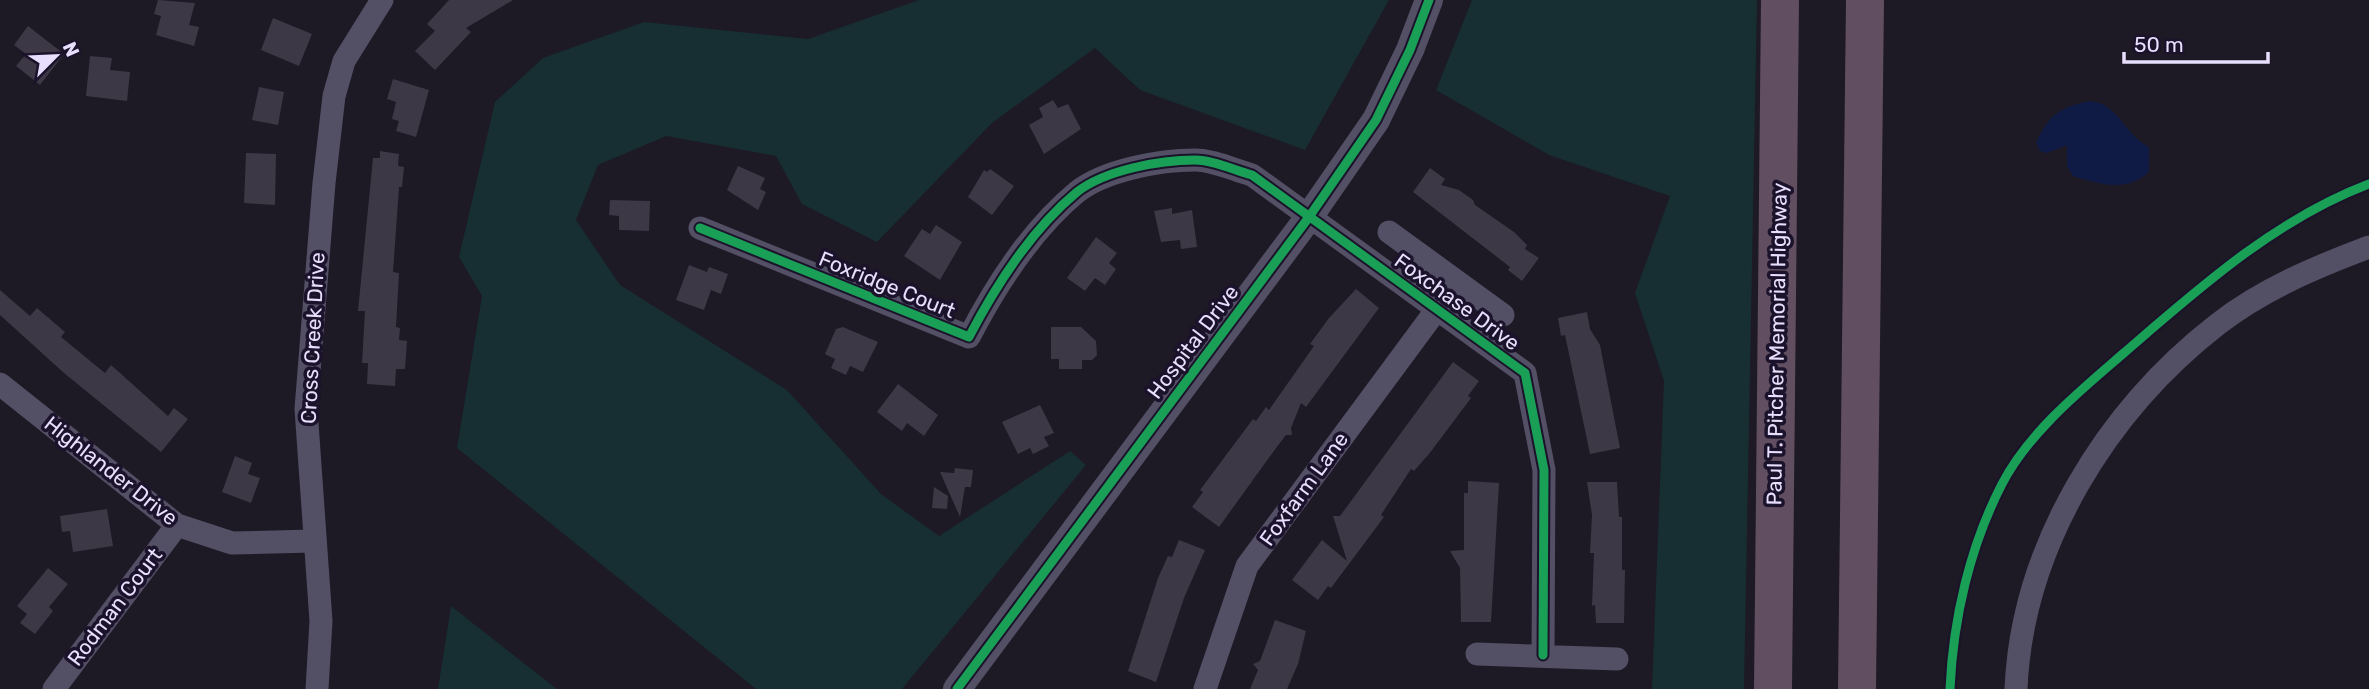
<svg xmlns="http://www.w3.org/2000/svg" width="2369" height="689" font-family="Rubik,sans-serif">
<rect width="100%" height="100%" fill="#1d1925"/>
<path fill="#172e33" d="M 919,0 L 1389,0 L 1305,150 L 1140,90 L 1095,48 L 992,123 L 877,242 L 802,204 L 776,156 L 666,136 L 598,165 L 576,220 L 620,285 L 787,390 L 881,494 L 939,536 L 1070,451 L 1086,465 L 902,689 L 756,689 L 457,448 L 482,296 L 459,257 L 495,102 L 543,58 L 644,22 L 808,39 Z
M 1472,0 L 1757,0 L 1744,689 L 1652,689 L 1664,381 L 1635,293 L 1670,196 L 1549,155 L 1436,90 Z
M 451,606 L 557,689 L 438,689 Z"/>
<path fill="#101b45" d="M 2089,101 C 2119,103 2123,134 2149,147 L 2149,172 C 2126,193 2100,184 2073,176 L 2067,166 L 2067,145 L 2047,153 L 2040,151 L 2036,143 C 2049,115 2058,108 2089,101 Z"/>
<path fill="#3c3846" d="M 158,0 L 195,3 L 189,25 L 199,27 L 194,46 L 156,35 L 161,16 L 154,14 Z
M 449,0 L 513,0 L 466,28 L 471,32 L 435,70 L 415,51 L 435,31 L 427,24 Z
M 273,18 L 312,34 L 299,66 L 261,50 Z
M 28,26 L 64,54 L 40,85 L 16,66 L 26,54 L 14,45 Z
M 90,56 L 112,58 L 110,70 L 130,72 L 127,101 L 86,96 Z
M 393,79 L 429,90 L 416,137 L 396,131 L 399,121 L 392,119 L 396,102 L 387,99 Z
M 259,87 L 284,92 L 278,125 L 252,120 Z
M 1053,100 L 1058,108 L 1068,104 L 1081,129 L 1044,154 L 1029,125 L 1043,117 L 1039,108 Z
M 380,151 L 399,154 L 398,166 L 404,167 L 402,187 L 399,187 L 393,272 L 399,273 L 396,327 L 400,328 L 399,340 L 407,341 L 405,369 L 396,369 L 395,386 L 367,384 L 368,363 L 362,363 L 365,311 L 358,311 L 373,158 L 380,158 Z
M 246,153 L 276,154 L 275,205 L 244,203 Z
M 738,166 L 765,178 L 760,189 L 766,192 L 758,210 L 727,190 Z
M 1430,168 L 1445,179 L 1441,185 L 1459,190 L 1473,200 L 1475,205 L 1514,232 L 1527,245 L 1525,249 L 1539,258 L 1522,281 L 1508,270 L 1510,267 L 1413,192 Z
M 990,169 L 1014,186 L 992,215 L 968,197 L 984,170 L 987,172 Z
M 610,200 L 650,201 L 649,231 L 619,230 L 619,216 L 609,215 Z
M 1172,208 L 1172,214 L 1192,210 L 1197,247 L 1181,249 L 1180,240 L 1161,242 L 1154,211 Z
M 936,225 L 962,242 L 940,280 L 904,256 L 922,229 L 930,234 Z
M 1096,237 L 1117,253 L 1109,263 L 1116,269 L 1105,285 L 1095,278 L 1085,291 L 1067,278 Z
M 689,265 L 707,272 L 709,267 L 728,274 L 721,294 L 711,290 L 704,310 L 676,300 Z
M 1356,289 L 1379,308 L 1306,407 L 1301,403 L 1291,428 L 1292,435 L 1286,435 L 1276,448 L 1219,527 L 1192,507 L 1203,492 L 1200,490 L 1253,419 L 1256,421 L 1266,407 L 1269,410 L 1314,346 L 1310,344 L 1329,318 Z
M 0,290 L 30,316 L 37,308 L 65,332 L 61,337 L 105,373 L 111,365 L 168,416 L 174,408 L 188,419 L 161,452 L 64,373 L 0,315 Z
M 1587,312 L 1590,329 L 1600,345 L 1620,448 L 1590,454 L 1565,335 L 1561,336 L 1558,318 Z
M 843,327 L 878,342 L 863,372 L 850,366 L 846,375 L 831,368 L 835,359 L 825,354 L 836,329 Z
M 1051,327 L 1081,327 L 1096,341 L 1097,355 L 1092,360 L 1082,360 L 1082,369 L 1059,369 L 1059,359 L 1051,359 Z
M 1453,362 L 1479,381 L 1468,396 L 1471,398 L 1429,454 L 1414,471 L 1411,469 L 1381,515 L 1384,517 L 1331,588 L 1328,586 L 1318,600 L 1292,580 L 1322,540 L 1347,561 L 1333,516 L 1340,516 Z
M 898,384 L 938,415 L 924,436 L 907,423 L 902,431 L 877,412 Z
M 1040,405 L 1054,433 L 1044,437 L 1049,446 L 1033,454 L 1030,448 L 1018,454 L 1002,422 Z
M 235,456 L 252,463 L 248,474 L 260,478 L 251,503 L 222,492 Z
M 955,468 L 973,470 L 971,487 L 965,487 L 960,517 L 940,472 L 954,473 Z
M 1468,481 L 1499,483 L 1491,622 L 1461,622 L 1460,568 L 1450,551 L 1464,550 L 1464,493 L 1468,493 Z
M 1587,482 L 1617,482 L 1619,517 L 1622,517 L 1622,570 L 1625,570 L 1624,623 L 1596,623 L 1595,605 L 1592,606 L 1594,553 L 1590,553 L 1592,515 Z
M 934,487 L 948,496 L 947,509 L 932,508 Z
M 107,509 L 113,546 L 73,552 L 70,531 L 62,532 L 60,516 Z
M 1179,540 L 1205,550 L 1184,598 L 1156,682 L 1128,671 L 1158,578 L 1168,556 L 1172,557 Z
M 48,568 L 68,584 L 49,607 L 53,611 L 35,634 L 20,623 L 27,614 L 17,606 Z
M 1275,620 L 1306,631 L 1298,664 L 1287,689 L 1250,689 L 1258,670 L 1253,664 L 1260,661 Z"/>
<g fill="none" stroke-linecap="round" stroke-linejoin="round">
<path stroke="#534f65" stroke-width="23" d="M 700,228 L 969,337 C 996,285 1031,230 1077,192 C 1105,170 1160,160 1195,160 C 1213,160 1234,170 1252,175 L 1525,373 L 1544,470 L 1543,655
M 1389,232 L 1503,315
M 0,384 L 177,525 L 232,543 L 313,541
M 1477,654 L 1617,659
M 54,689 L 177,525
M 317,689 L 321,621 L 306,409 L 324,183 L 334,96 L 344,61 L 382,0
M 1205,689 L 1247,566 L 1457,282
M 2016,689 C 2022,546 2107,410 2218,324 C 2263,289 2316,267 2369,247"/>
<path stroke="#534f65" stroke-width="28" d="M 957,689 L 1309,217 L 1376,120 L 1410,50 L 1429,0"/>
<path stroke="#614f61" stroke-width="38" d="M 1773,689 L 1780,0
M 1857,689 L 1865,0"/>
<g stroke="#1b132b" stroke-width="13">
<path id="cycleway" d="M 700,228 L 969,337 C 996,285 1031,230 1077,192 C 1105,170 1160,160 1195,160 C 1213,160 1234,170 1252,175 L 1525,373 L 1544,470 L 1543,655
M 957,689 L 1309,217 L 1376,120 L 1410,50 L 1429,0
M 1950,689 C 1953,619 1970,546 2002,484 C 2029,432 2081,390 2125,352 C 2199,288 2276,219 2369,184"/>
</g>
<use href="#cycleway" stroke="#1a9f57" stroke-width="9"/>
</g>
<g text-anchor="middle" stroke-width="7" stroke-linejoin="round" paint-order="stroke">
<g font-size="21" fill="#e7dffd" stroke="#1b132b">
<text transform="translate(887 285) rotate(22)" y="7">Foxridge Court</text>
<text transform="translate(1457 302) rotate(36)" y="7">Foxchase Drive</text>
<text transform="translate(313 338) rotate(-87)" y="7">Cross Creek Drive</text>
<text transform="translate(1193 342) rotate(-53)" y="7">Hospital Drive</text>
<text transform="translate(1777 344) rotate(-89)" y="7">Paul T. Pitcher Memorial Highway</text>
<text transform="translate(111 471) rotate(38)" y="7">Highlander Drive</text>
<text transform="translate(1304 489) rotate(-54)" y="7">Foxfarm Lane</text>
<text transform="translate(115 607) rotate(-53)" y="7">Rodman Court</text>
</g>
</g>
<g transform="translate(56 56) rotate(66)" stroke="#1b132b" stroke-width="5" paint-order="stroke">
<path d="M0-5L12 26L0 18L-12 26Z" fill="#e7dffd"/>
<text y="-10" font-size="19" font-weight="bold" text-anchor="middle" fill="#e7dffd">N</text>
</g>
<path d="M2124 52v10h144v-10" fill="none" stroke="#e7dffd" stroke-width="3.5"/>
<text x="2134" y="52" font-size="21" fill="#e7dffd" stroke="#1b132b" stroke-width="5" paint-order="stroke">50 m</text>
</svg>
